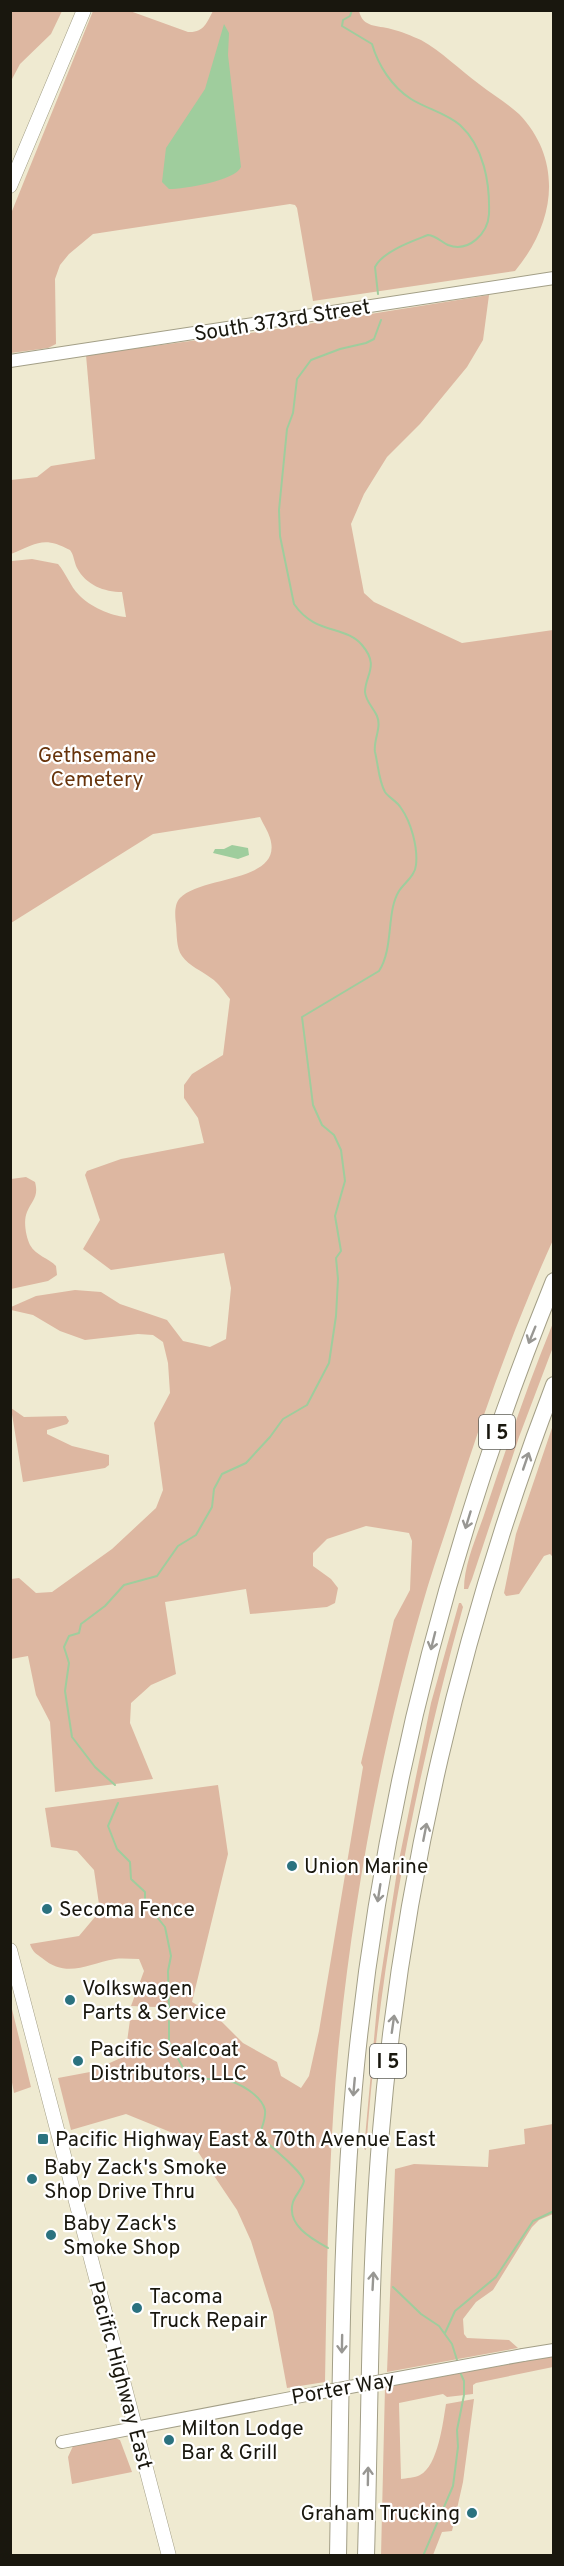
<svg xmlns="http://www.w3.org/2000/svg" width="564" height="2566" font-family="Overpass,sans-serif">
<rect width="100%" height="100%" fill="#efead1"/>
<path fill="#ddb7a1" d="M 11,10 L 62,11 L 51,34 L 20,64 L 11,81 Z
M 93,11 L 130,11 L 188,32 C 204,33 207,22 213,11 L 359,11 C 363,28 377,25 391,29 C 400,31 412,36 421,40 C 441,51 460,70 479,84 C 492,94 507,103 519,114 C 564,161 555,223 515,271 L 313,301 L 297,208 L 295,205 L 290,204 L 93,234 L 69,254 L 60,265 L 55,279 L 56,344 L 48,348 L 11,353 L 10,216 Z
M 489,295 L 483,340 L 467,367 L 420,424 L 387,457 L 364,494 L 351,524 L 364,593 L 374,602 L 462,643 L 553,630 L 553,1240 C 515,1324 484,1411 456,1499 C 445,1535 432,1570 422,1606 C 381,1747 352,1906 338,2052 C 328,2161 327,2272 325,2382 L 287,2388 L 273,2312 L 251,2241 L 237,2210 L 190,2140 L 126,2114 L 71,2130 L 58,2078 L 90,2072 L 125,2056 L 130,2020 L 219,2019 L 243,2043 L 277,2062 L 281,2076 L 301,2088 L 309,2076 L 319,2031 L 363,1767 L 361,1763 L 394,1620 L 410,1590 L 412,1541 L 409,1533 L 366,1526 L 327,1539 L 313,1553 L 313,1566 L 331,1579 L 338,1588 L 335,1603 L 327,1607 L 250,1614 L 246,1589 L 165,1602 L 176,1674 L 151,1685 L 131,1703 L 130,1723 L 153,1779 L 55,1792 L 50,1722 L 36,1695 L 28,1656 L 11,1659 L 11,1579 L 19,1578 L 36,1593 L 52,1592 L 112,1549 L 156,1508 L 163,1490 L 154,1423 L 170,1393 L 168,1363 L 163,1342 L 153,1335 L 138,1334 L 85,1340 L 60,1331 L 33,1315 L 11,1310 L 11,1307 L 36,1296 L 75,1290 L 101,1292 L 120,1304 L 167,1320 L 183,1341 L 210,1347 L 226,1339 L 231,1288 L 224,1253 L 111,1270 L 83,1249 L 100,1220 L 85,1175 L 87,1171 L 121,1159 L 204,1143 L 198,1118 L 184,1098 L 184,1085 L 192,1074 L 223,1055 L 230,999 C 224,992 219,983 211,978 C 202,971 189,966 182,956 C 176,948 177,934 176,924 C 175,916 174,904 180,898 C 202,875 284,883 270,838 C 268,831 263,824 260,817 L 153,834 L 11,923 L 12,561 L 32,559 L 58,564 C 66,573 70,586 79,595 C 89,606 111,616 126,617 L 122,592 C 104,592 86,585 77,568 C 74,562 74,555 70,550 C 44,536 37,543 11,554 L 11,480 L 37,477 L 51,466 L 95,459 L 86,355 L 258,332 Z
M 26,1177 L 35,1182 C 39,1197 32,1200 27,1212 C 23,1221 26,1237 30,1245 C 36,1256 49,1258 56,1266 L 57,1275 L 48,1281 L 11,1289 L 11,1179 Z
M 553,1323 L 553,1347 L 519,1437 L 472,1579 L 468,1589 L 464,1589 C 464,1563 478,1534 486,1509 C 507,1446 528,1384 553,1323 Z
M 11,1408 L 24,1417 L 66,1416 L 69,1421 L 67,1424 L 47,1430 L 47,1434 L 72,1446 L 109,1455 L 109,1465 L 105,1468 L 23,1482 Z
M 553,1425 L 553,1557 L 550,1554 L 544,1556 L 519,1594 L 506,1596 L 504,1593 L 516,1534 Z
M 459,1603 L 461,1603 L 463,1607 C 414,1784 379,1966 366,2150 L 364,2149 L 378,1995 L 398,1865 L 431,1703 Z
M 218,1785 L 228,1854 L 192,2002 L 204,2009 L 131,2006 L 144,1971 L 139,1959 C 131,1959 122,1958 115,1959 C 87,1964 67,1979 42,1958 C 36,1954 32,1951 30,1944 L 79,1936 L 100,1911 L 94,1870 L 77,1851 L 51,1847 L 45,1808 Z
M 11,2005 L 31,2087 L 14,2093 L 10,2072 Z
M 553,2124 L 553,2214 L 539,2220 L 532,2227 L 493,2290 L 476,2302 L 463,2319 L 464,2334 L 467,2338 L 509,2340 L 518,2348 L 387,2372 L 395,2169 L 414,2164 L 488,2167 L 489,2150 L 525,2144 L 524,2129 Z
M 553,2356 L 553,2367 L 476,2383 L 473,2385 L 473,2394 L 447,2397 L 443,2394 L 399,2403 L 401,2479 C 406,2478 415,2478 420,2475 C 438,2466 443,2422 446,2404 L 474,2399 L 463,2482 L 452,2531 L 442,2532 L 433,2555 L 381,2556 L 385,2387 Z
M 115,2438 L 120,2440 L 132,2472 L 72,2484 L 68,2457 L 73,2446 Z"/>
<path fill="#9fcd9d" d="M 224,24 L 229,33 L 228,55 L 241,167 C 235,181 184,189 169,189 L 162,182 L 166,148 L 205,89 Z
M 232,845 L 248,848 L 249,855 L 238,859 L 213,853 L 215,849 L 224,849 Z"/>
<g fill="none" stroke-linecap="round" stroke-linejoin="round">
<path stroke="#9fcd9d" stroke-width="2" d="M 352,10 L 350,16 L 343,20 L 342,26 L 372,44 C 378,65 392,87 411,99 C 427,109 446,113 460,125 C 484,147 490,183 489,214 C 488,233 469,253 448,245 C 441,242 437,236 428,235 C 413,241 383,251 375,267 L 378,294
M 115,1785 L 95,1767 L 72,1737 L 65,1691 L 69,1663 L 64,1647 L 69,1636 L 79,1633 L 81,1624 L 105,1606 L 124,1585 L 157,1576 L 178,1546 L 196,1535 L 212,1507 L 214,1489 L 222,1474 L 246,1463 L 270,1437 L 283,1419 L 307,1405 L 329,1363 L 336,1316 L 338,1279 L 336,1258 L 341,1251 L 335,1216 L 345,1181 L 341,1150 L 334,1135 L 322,1125 L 313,1105 L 302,1017 L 379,971 C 394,948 386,912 399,891 C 405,882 415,876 416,865 C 418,847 411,822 401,808 C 397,801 389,798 385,792 C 379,782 378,764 375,752 C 373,740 382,728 377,716 C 373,707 366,702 365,692 C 365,675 380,666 362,645 C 345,625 315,635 294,604 L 280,536 L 279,510 L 287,429 L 293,413 L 297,379 L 311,360 L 340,349 L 366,343 L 374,339 L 381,320
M 118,1803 L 108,1826 L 117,1849 L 130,1862 L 131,1879 L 145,1892 L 145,1902 L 165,1927 L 171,1956 L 168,1971 L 169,2008
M 169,2021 L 169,2042 L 187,2075 C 199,2081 212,2078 225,2080 C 239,2082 262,2096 265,2110 C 266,2119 262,2126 260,2134 L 262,2138 C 272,2148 301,2170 304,2181 C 302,2189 296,2194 293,2202 C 286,2225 312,2239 328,2248
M 393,2287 L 421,2314 L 439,2326 L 452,2344 L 457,2360
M 445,2333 L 455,2311 L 496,2277 L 533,2221 L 554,2211
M 423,2556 L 453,2486 L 458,2447 L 457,2430 L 464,2395 L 464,2381 L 460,2372"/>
<g stroke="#a39f87" stroke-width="14">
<path id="secondary" d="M 10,361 L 554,278
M 523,2355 L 554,2350
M 62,2442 L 312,2394"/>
</g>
<g stroke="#a39f87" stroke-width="15">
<path id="primary" d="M 10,186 L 84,10
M 10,1950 L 169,2556"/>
</g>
<g stroke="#a39f87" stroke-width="18">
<path id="highway" d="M 338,2556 C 341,2392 340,2228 356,2065 C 383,1796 452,1532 554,1281
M 366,2556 C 370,2418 369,2279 380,2142 C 401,1884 461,1627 554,1385"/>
</g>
<use href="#secondary" stroke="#fff" stroke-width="12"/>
<use href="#primary" stroke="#fff" stroke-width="14"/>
<use href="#highway" stroke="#fff" stroke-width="16"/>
<g stroke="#a39f87" stroke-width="14" stroke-linecap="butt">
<path id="secondary-bridge" d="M 312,2394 L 523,2355"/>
</g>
<use href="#secondary-bridge" stroke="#fff" stroke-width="12"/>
</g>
<defs><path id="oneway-shaft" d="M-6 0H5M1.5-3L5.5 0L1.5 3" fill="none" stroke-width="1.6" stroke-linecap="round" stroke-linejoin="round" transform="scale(1.5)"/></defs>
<g stroke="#989793">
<use href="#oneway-shaft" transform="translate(532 1335) rotate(112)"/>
<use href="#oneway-shaft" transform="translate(526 1461) rotate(-71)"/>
<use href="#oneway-shaft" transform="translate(468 1520) rotate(107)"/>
<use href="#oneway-shaft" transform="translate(433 1641) rotate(104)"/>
<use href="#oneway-shaft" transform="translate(425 1832) rotate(-79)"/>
<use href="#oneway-shaft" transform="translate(379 1893) rotate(99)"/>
<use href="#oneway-shaft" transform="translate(393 2024) rotate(-82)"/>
<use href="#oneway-shaft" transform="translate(354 2087) rotate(95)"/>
<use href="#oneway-shaft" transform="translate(373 2281) rotate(-87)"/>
<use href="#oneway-shaft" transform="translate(342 2344) rotate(91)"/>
<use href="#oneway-shaft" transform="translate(368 2476) rotate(-89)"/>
</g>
<g fill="#2b727f" stroke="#fff" stroke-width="2">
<circle cx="292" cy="1866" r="6"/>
<circle cx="47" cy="1909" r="6"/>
<circle cx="70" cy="2000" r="6"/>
<circle cx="78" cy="2061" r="6"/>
<rect x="37" y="2133" width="12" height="12" rx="3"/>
<circle cx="32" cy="2179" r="6"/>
<circle cx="51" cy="2235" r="6"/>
<circle cx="137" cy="2308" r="6"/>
<circle cx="169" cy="2440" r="6"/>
<circle cx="472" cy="2513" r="6"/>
</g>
<g text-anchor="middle" stroke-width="4.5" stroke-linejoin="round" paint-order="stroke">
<g fill="#fff" stroke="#5e5d56" stroke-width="1.5">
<rect x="479" y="1415" width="36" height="34" rx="4.5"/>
<rect x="370" y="2044" width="36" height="34" rx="4.5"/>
</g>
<g font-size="20" font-weight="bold" fill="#19170e">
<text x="497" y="1439">I 5</text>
<text x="388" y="2068">I 5</text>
</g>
<g font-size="21" fill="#19170e" stroke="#fff">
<text transform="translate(282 320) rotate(-9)" y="7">South 373rd Street</text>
<text transform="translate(121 2375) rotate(75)" y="7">Pacific Highway East</text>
<text transform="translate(343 2388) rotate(-10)" y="7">Porter Way</text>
</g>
<g font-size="21" fill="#67330b" stroke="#fff">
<text x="97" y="762">Gethsemane<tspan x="97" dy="24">Cemetery</tspan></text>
</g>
<g font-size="21" fill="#19170e" stroke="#fff" text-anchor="start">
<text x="304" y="1873">Union Marine</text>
<text x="59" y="1916">Secoma Fence</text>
<text x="82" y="1995">Volkswagen<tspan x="82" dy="24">Parts &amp; Service</tspan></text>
<text x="90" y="2056">Pacific Sealcoat<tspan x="90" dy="24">Distributors, LLC</tspan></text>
<text x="55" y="2146">Pacific Highway East &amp; 70th Avenue East</text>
<text x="44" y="2174">Baby Zack's Smoke<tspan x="44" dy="24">Shop Drive Thru</tspan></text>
<text x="63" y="2230">Baby Zack's<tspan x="63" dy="24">Smoke Shop</tspan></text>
<text x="149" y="2303">Tacoma<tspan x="149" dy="24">Truck Repair</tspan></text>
<text x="181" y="2435">Milton Lodge<tspan x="181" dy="24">Bar &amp; Grill</tspan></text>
<text x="460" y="2520" text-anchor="end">Graham Trucking</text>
</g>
</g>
<rect width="564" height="2566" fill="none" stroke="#19170e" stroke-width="24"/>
</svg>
